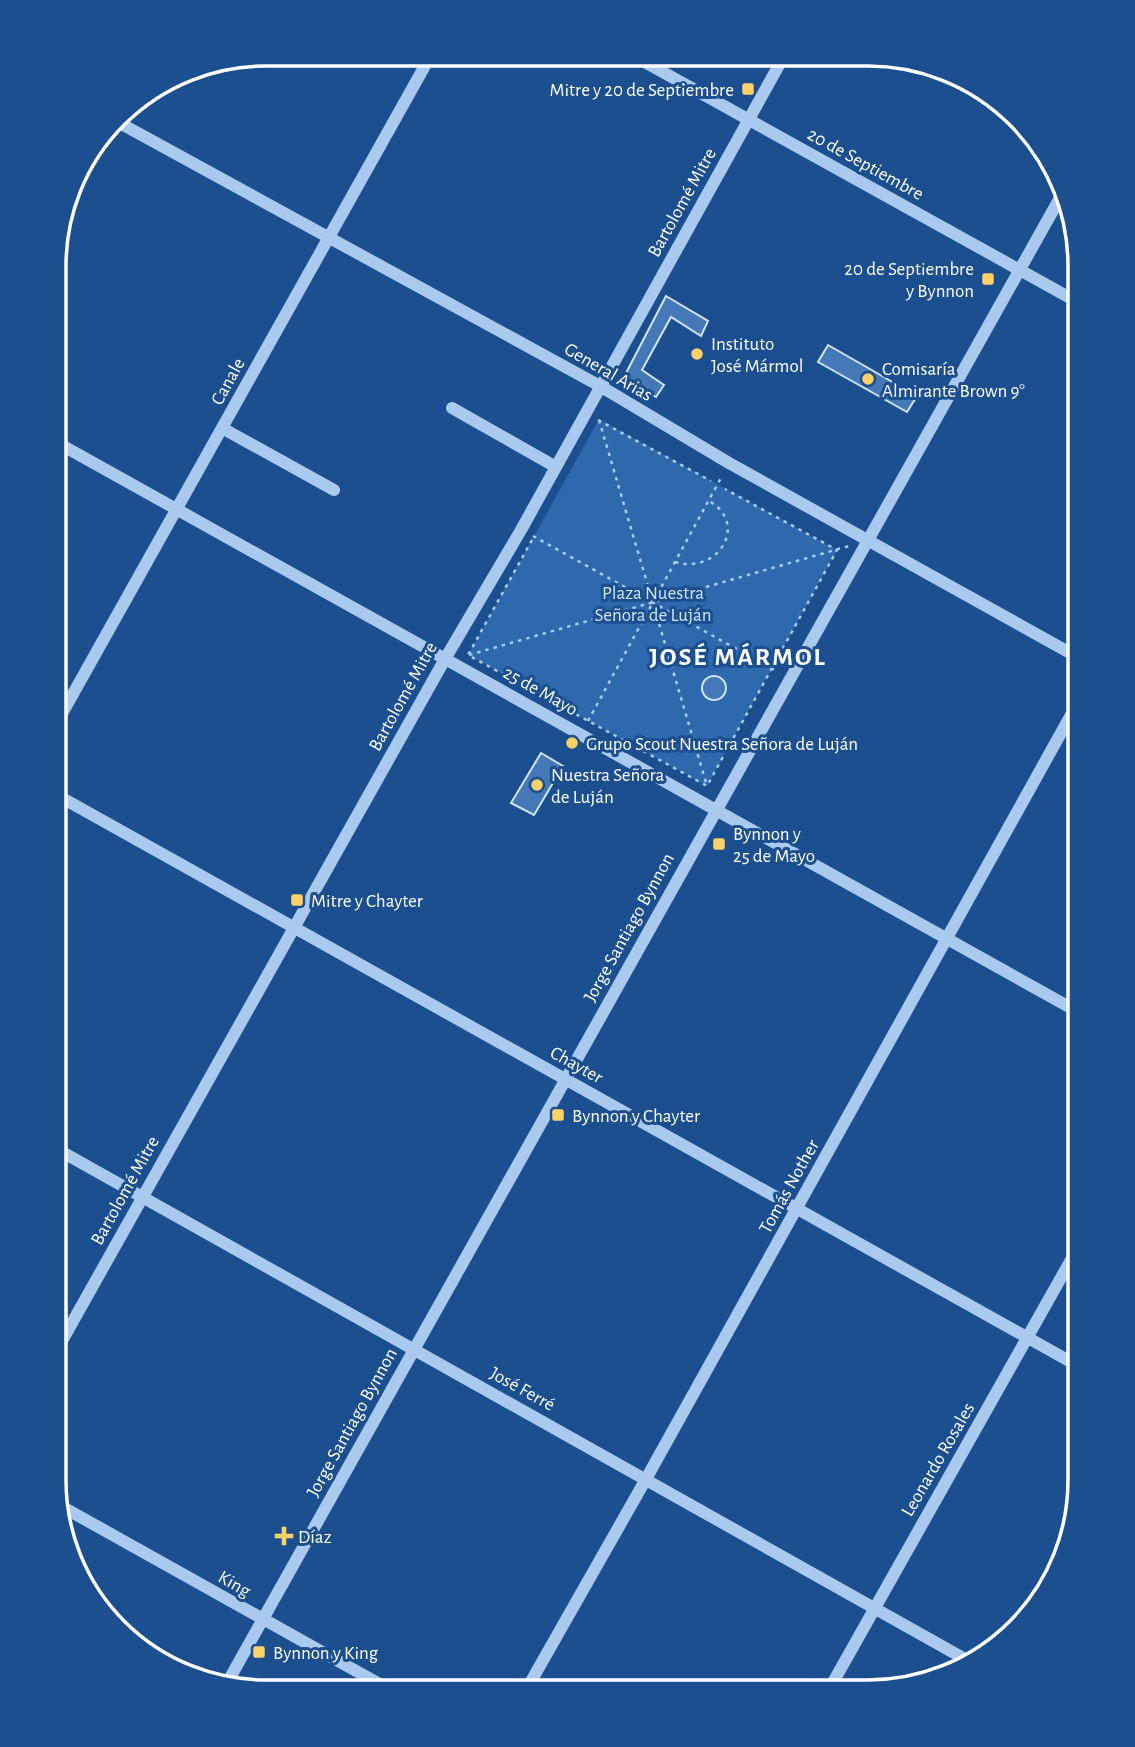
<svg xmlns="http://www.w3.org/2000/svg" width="1135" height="1747" font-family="'Alegreya Sans',sans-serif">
<rect width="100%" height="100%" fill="#1b4f8f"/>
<path fill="#2e69ad" d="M 599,419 L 837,550 L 707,786 L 468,655 Z"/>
<path fill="#4478b7" stroke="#cfe3fa" stroke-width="2" d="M 666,296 L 708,321 L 701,336 L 671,317 L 642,370 L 664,385 L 656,397 L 624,377 Z
M 828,345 L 917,396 L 907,412 L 818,362 Z
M702 688a12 12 0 1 1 24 0a12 12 0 1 1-24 0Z
M 541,753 L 563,766 L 534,815 L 511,803 Z"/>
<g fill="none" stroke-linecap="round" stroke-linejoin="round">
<path stroke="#a9c9ee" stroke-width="2.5" stroke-dasharray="3.5 5" stroke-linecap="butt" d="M 598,420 L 711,481
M 599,420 L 707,786
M 533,536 L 778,672
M 532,540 L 468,655 L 707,786 L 837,550 L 725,489
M 675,562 C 719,575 749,523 709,501
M 469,655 L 849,546
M 588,721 L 722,476"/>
<path stroke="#a9c9ee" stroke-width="12" d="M 632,55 L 1081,304
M 116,121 L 600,386 L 729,463 L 1081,659
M 452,408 L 556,467
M 222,428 L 334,490
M 56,442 L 1080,1013
M 55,726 L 431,55
M 55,794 L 1080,1367
M 55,1148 L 972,1663
M 54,1355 L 445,659 L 521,530 L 784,56
M 59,1505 L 392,1691
M 226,1685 L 1065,189
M 525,1692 L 646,1479 L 1081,697
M 827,1693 L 1080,1244"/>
</g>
<g fill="#ffd166" stroke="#1b4f8f" stroke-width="2.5">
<rect x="741" y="82" width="14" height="14" rx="3.5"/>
<rect x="981" y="272" width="14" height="14" rx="3.5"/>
<circle cx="697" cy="354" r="7"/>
<circle cx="868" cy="379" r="7"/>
<circle cx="572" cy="743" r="7"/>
<circle cx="537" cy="785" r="7"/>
<rect x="712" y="837" width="14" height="14" rx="3.5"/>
<rect x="290" y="893" width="14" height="14" rx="3.5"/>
<rect x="551" y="1108" width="14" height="14" rx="3.5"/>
<path d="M280.5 1525.5h7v7h7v7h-7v7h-7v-7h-7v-7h7z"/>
<rect x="252" y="1645" width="14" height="14" rx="3.5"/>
</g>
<g text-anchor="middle" stroke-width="6" stroke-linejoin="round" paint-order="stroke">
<g font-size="19" fill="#fff" stroke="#1b4f8f" text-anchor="start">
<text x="734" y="96" text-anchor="end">Mitre y 20 de Septiembre</text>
<text x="974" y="275" text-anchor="end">20 de Septiembre<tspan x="974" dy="22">y Bynnon</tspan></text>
<text x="711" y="350">Instituto<tspan x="711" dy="22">José Mármol</tspan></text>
<text x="882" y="375">Comisaría<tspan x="882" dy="22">Almirante Brown 9°</tspan></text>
<text x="586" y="750">Grupo Scout Nuestra Señora de Luján</text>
<text x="551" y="781">Nuestra Señora<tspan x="551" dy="22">de Luján</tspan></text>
<text x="733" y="840">Bynnon y<tspan x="733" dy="22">25 de Mayo</tspan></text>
<text x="311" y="907">Mitre y Chayter</text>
<text x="572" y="1122">Bynnon y Chayter</text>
<text x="298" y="1543">Díaz</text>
<text x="273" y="1659">Bynnon y King</text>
</g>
<g font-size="19" fill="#fff" stroke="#1b4f8f">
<text transform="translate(866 163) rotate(29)" y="7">20 de Septiembre</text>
<text transform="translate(681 202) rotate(-61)" y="7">Bartolomé Mitre</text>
<text transform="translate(609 371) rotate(30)" y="7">General Arias</text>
<text transform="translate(227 381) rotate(-61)" y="7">Canale</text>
<text transform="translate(541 690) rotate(29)" y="7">25 de Mayo</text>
<text transform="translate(402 696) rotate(-61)" y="7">Bartolomé Mitre</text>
<text transform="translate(628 927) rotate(-61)" y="7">Jorge Santiago Bynnon</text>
<text transform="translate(577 1064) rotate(29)" y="7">Chayter</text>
<text transform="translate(788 1186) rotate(-61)" y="7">Tomás Nother</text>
<text transform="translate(124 1190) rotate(-61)" y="7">Bartolomé Mitre</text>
<text transform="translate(523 1388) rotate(29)" y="7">José Ferré</text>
<text transform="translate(351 1422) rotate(-61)" y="7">Jorge Santiago Bynnon</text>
<text transform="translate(937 1459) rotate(-60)" y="7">Leonardo Rosales</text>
<text transform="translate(235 1583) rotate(30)" y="7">King</text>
</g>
<g font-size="19" fill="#cfe3fa" stroke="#1b4f8f">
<text x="653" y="599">Plaza Nuestra<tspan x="653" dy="22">Señora de Luján</tspan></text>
</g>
<g font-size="26" font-weight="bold" letter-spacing="2" fill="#fff" stroke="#1b4f8f">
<text x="738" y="665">JOSÉ MÁRMOL</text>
</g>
</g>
<path d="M0 0H1135V1747H0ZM266 66H868A200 200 0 0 1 1068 266V1480A200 200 0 0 1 868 1680H266A200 200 0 0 1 66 1480V266A200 200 0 0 1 266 66Z" fill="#1b4f8f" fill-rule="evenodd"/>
<path fill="none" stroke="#fff" stroke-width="3.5" d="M266 66H868A200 200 0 0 1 1068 266V1480A200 200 0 0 1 868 1680H266A200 200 0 0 1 66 1480V266A200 200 0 0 1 266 66Z"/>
</svg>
